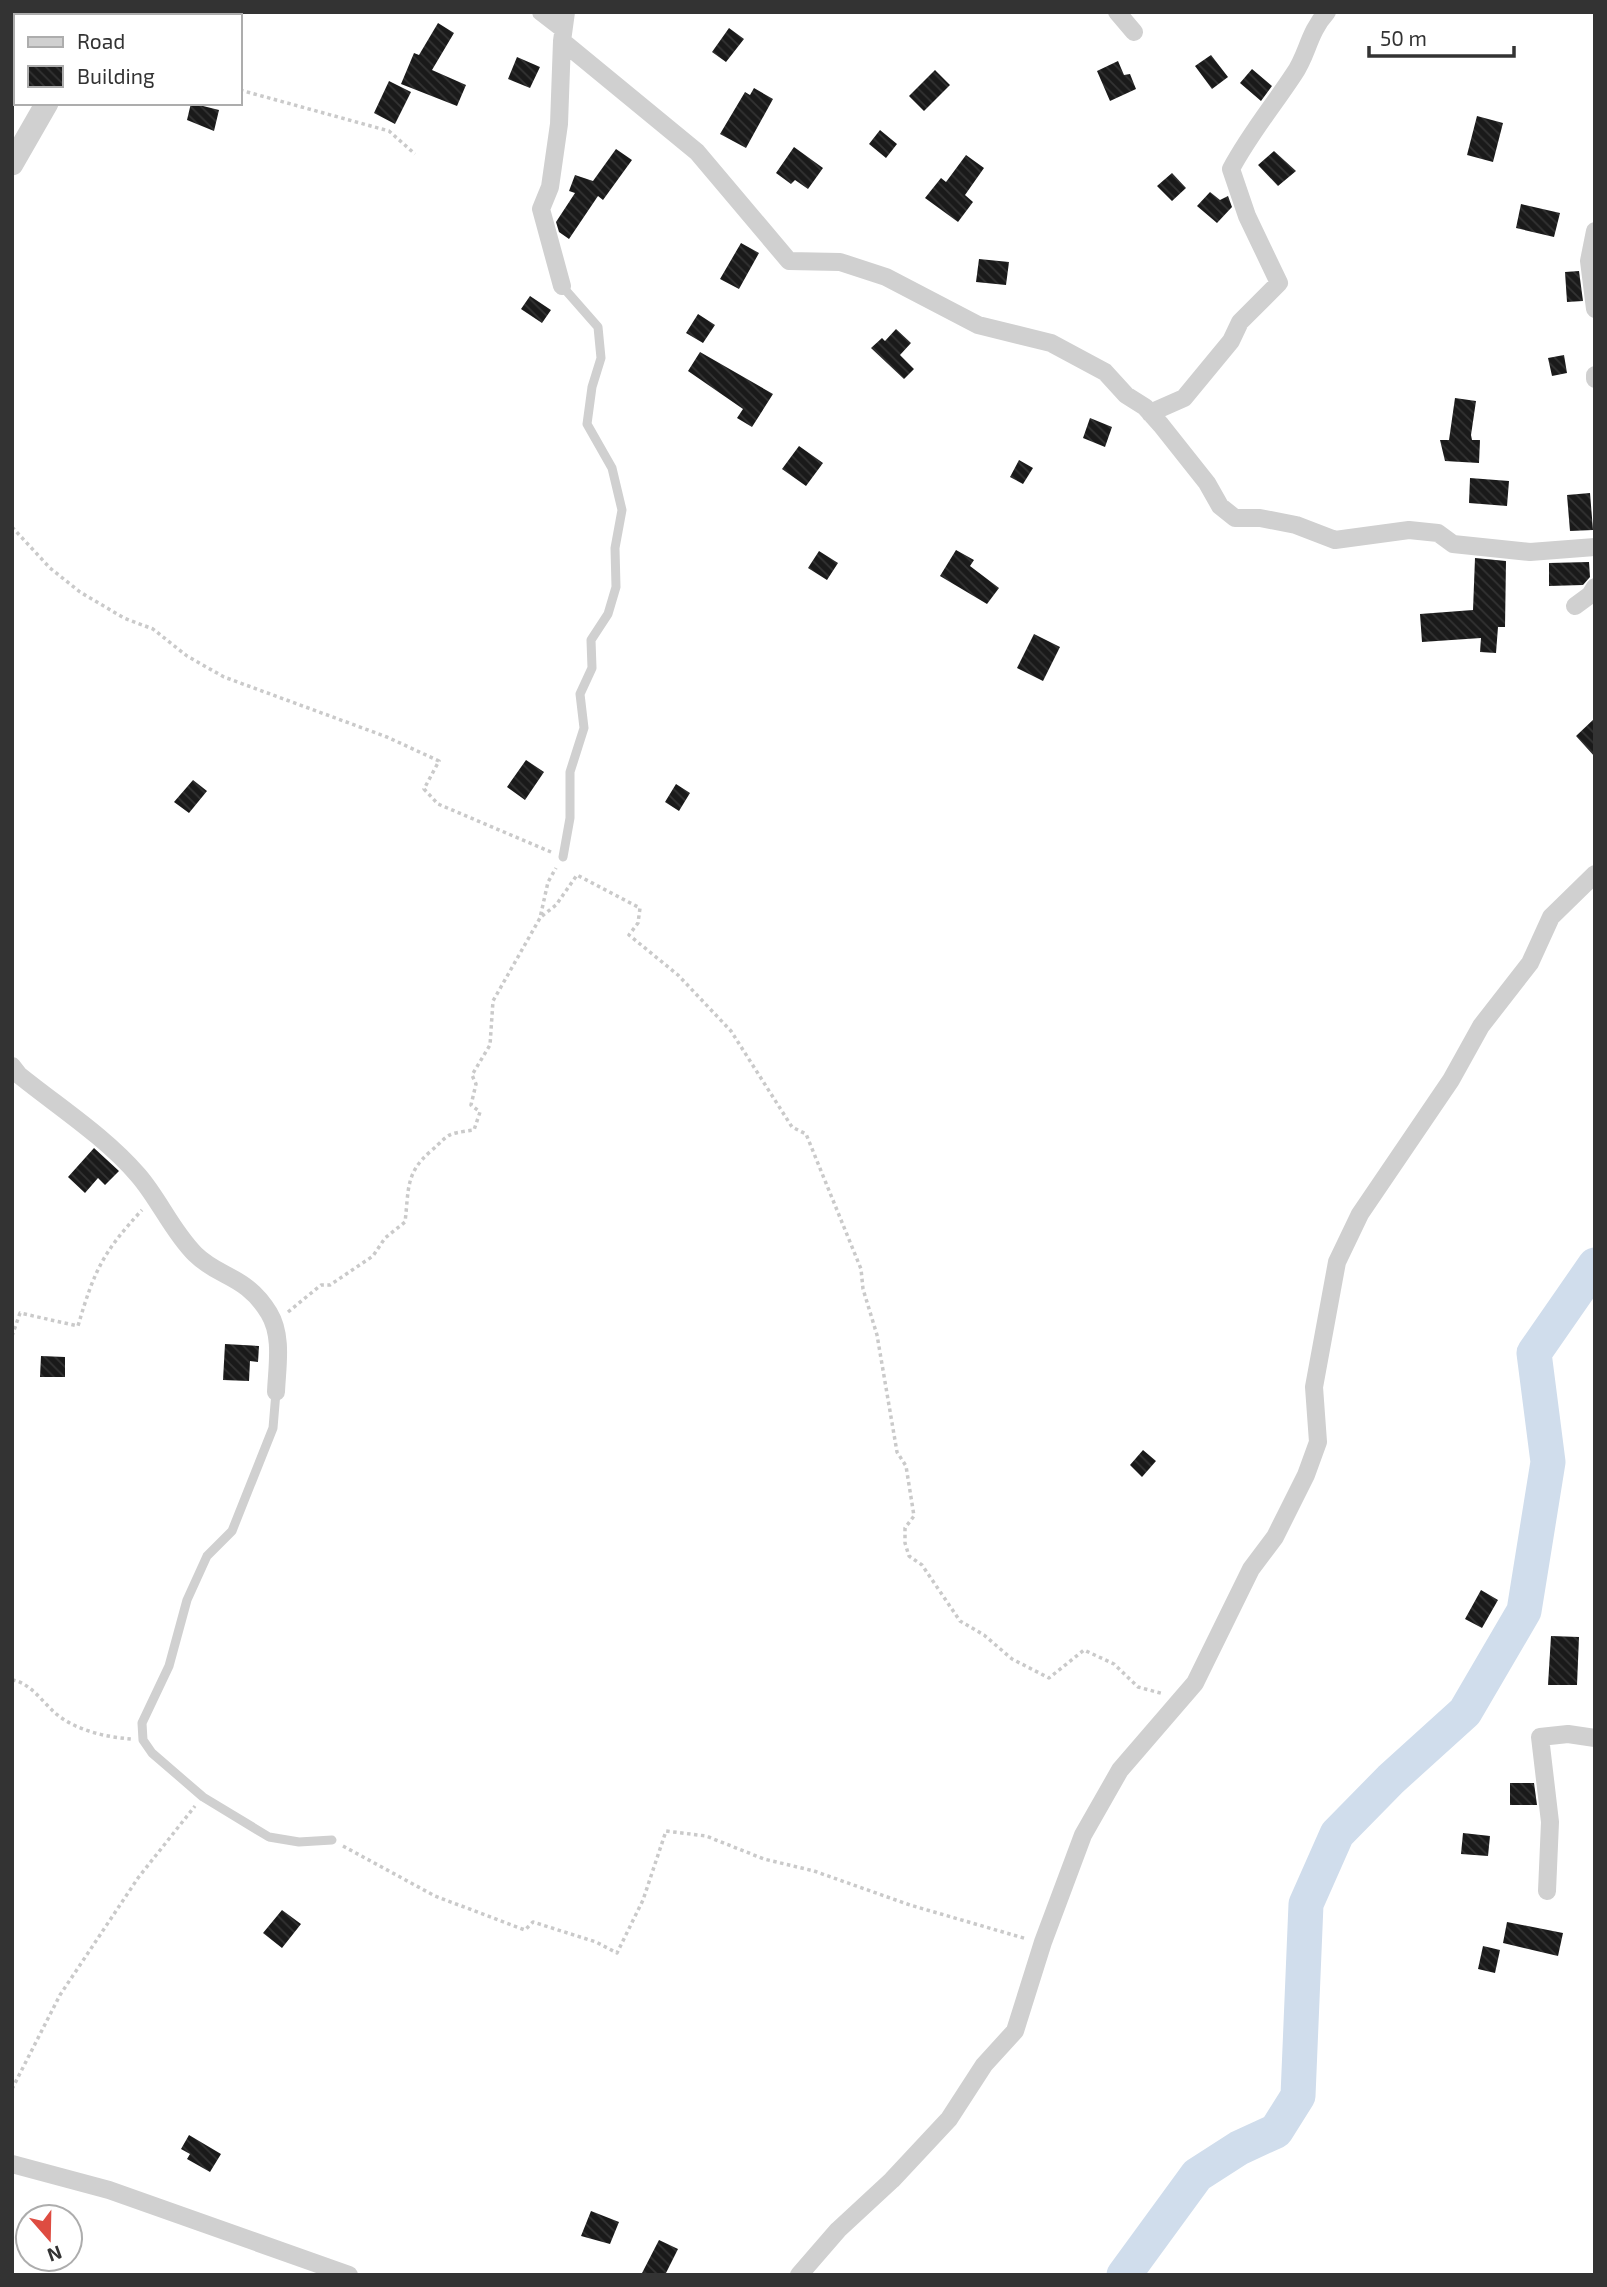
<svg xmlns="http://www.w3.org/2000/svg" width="1607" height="2287" font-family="'Exo 2',sans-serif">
<defs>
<pattern id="building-back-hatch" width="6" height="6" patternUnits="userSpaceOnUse" patternTransform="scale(1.75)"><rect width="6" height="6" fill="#1a1a1a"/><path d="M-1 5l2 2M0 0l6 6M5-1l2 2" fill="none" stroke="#333"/></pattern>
</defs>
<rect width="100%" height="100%" fill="#fff"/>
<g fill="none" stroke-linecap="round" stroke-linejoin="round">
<path stroke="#d0ddec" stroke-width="35" d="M 1124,2275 L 1197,2175 L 1239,2148 L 1276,2131 L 1298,2096 L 1306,1904 L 1337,1834 L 1391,1779 L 1465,1712 L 1524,1611 L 1548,1462 L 1534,1353 L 1595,1265"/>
</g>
<path fill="url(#building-back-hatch)" d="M 438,23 L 454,33 L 432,70 L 466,85 L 457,106 L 401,84 L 414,53 L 419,55 Z
M 729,28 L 744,39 L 726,62 L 712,52 Z
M 1211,55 L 1228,77 L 1212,89 L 1195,66 Z
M 517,57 L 540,67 L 530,88 L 508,79 Z
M 1118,61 L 1124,75 L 1130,74 L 1136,89 L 1110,101 L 1097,71 Z
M 1252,69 L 1272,86 L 1261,101 L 1240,83 Z
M 935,70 L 950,85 L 924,111 L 909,96 Z
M 389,81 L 411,92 L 395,124 L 374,113 Z
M 754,88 L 773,99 L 746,148 L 720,134 L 745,92 L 750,95 Z
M 191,103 L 219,110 L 214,131 L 187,120 Z
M 1477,116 L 1503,123 L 1493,162 L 1467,155 Z
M 880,130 L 897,144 L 886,158 L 869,144 Z
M 794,147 L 823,168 L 808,189 L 795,180 L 791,184 L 776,173 Z
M 616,149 L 632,160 L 603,200 L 598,196 L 569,239 L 559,232 L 556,222 L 575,193 L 569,191 L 575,175 L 593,181 Z
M 1274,151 L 1296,171 L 1278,186 L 1258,165 Z
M 966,155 L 984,168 L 965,195 L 973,202 L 958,222 L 925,198 L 941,178 L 946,182 Z
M 1172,173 L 1186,188 L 1172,201 L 1157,186 Z
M 1210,192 L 1220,200 L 1228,196 L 1232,207 L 1217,223 L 1197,206 Z
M 1521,204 L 1560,213 L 1554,237 L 1516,228 Z
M 741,243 L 759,253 L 739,289 L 720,279 Z
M 979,259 L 1009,262 L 1006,285 L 976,282 Z
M 1579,271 L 1583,301 L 1567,302 L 1565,272 Z
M 530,296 L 551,310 L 542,323 L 521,309 Z
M 698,314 L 715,325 L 703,343 L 686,333 Z
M 896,329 L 911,343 L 900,355 L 914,369 L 904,379 L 871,348 L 882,338 L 885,341 Z
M 700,352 L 773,394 L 752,427 L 737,418 L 743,409 L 688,371 Z
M 1564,355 L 1567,373 L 1552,376 L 1548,358 Z
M 1455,398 L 1476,401 L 1471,435 L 1472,440 L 1480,440 L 1479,463 L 1445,461 L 1440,440 L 1449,440 Z
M 1090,418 L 1112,427 L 1105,447 L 1083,438 Z
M 799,446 L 823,463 L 806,486 L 782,469 Z
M 1019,460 L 1033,468 L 1023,484 L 1010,477 Z
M 1470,478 L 1509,481 L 1507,506 L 1469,503 Z
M 1590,493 L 1593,530 L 1570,531 L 1567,495 Z
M 956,550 L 974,560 L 970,566 L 999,588 L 987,604 L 940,576 Z
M 819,551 L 838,563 L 827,580 L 808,568 Z
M 1475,558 L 1506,561 L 1505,627 L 1498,627 L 1496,653 L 1480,652 L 1481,638 L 1422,642 L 1420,614 L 1473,610 Z
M 1589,562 L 1590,577 L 1583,585 L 1549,586 L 1549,563 Z
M 1034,634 L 1060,647 L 1043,681 L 1017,668 Z
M 1595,718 L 1595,757 L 1576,736 Z
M 526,760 L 544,772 L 525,800 L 507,787 Z
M 193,780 L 207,791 L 189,813 L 174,802 Z
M 676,784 L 690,793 L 679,811 L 665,802 Z
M 94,1148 L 119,1171 L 105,1185 L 98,1178 L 85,1193 L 68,1177 Z
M 225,1344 L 259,1346 L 258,1362 L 250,1361 L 249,1381 L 223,1380 Z
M 41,1356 L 65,1357 L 65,1377 L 40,1377 Z
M 1143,1450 L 1156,1461 L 1142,1477 L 1130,1465 Z
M 1481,1590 L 1498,1600 L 1482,1628 L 1465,1619 Z
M 1551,1636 L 1579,1637 L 1577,1685 L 1548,1685 Z
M 1510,1783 L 1534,1783 L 1537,1805 L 1510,1805 Z
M 1463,1833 L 1490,1836 L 1488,1856 L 1461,1854 Z
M 282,1910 L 301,1924 L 282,1948 L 263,1933 Z
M 1507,1922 L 1563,1933 L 1558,1956 L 1503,1943 Z
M 1483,1946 L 1500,1950 L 1495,1973 L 1478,1969 Z
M 189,2135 L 221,2154 L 210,2172 L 187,2159 L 190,2154 L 181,2149 Z
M 591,2211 L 619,2222 L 610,2244 L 581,2236 Z
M 659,2240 L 678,2249 L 665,2275 L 641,2275 Z"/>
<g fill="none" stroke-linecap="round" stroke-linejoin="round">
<path stroke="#cacaca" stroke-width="3.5" stroke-dasharray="3.5 3.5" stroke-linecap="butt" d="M 240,90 L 389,131 L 415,154
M 12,527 L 50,568 L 80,592 L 124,618 L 153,629 L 187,656 L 224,677 L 387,737 L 439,761 L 424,789 L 438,804 L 551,852
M 542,916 L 556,905 L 577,875 L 640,908 L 638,923 L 629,935 L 678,975 L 731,1031 L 792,1127 L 806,1134 L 861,1269 L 863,1289 L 877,1335 L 897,1452 L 906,1466 L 914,1516 L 905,1528 L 905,1543 L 909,1556 L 922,1565 L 960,1621 L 984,1635 L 1012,1659 L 1049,1678 L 1084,1650 L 1114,1664 L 1138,1687 L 1164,1694
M 288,1312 L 321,1285 L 330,1285 L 373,1256 L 385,1238 L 405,1222 C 409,1190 405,1173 431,1151 C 451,1133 445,1134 474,1130 L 480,1112 L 471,1105 L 476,1084 L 472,1075 L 490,1045 L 493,1001 L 540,918 L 548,882 L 556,868
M 12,1336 L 20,1313 L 78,1326 C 94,1271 103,1252 142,1210
M 12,1680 C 29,1682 42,1701 54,1712 C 74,1730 105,1737 131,1739
M 343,1846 L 435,1896 L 525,1930 L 533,1922 L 596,1942 L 617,1953 L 643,1900 L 666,1831 L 706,1836 L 764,1859 L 814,1871 L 910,1905 L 1027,1939
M 12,2089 L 60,1995 L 138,1878 L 195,1806"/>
<path stroke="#d0d0d0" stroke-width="9" d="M 562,286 L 598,327 L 601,358 L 592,387 L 587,424 L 612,468 L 622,510 L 615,548 L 616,587 L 608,614 L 591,640 L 592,668 L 580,694 L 584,728 L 570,772 L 570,818 L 563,857
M 276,1392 L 273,1428 L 232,1531 L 207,1556 L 187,1600 L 169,1666 L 142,1723 L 143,1740 L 152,1753 L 203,1797 L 269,1837 L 299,1842 L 332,1840"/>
<path stroke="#d0d0d0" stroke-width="18" d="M 541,12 L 563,29
M 1117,12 L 1134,32
M 144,16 L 149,12
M 562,41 L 697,152 L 789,261 L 840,262 L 886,277 L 978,325 L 1051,343 L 1105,372 L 1126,395 L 1145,407 L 1161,425 L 1207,483 L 1220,506 L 1235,518 L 1260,518 L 1296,525 L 1335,540 L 1409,530 L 1438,533 L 1453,544 L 1530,552 L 1595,547
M 12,62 L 16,63
M 1595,231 L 1589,261 L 1595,309
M 562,286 L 541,209 L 550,187 L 559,124 L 562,41 L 566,12
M 1595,375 L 1595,379
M 1150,413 L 1184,398 L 1231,341 L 1240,322 L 1279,283 L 1247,216 L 1231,169 C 1249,135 1273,106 1294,74 C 1308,54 1308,33 1327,12
M 1575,606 L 1590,595 L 1595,587
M 12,1066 L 19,1075 C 60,1108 104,1136 138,1175 C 159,1199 172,1231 195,1254 C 219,1278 246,1275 269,1313 C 283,1336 277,1367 276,1392
M 1547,1891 L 1550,1822 L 1540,1737 L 1568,1734 L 1595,1738
M 12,2164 L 109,2190 L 349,2275
M 799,2275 L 838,2230 L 892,2180 L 949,2119 L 984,2065 L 1015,2031 L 1043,1942 L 1083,1835 L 1120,1770 L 1195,1683 L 1251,1569 L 1275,1537 L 1306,1475 L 1318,1442 L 1314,1387 L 1337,1262 L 1360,1214 L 1451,1080 L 1481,1026 L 1530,963 L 1551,917 L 1595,874"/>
<path stroke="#d0d0d0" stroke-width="23" d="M 81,16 L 81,12
M 12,164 L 47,103"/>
</g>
<rect width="1607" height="2287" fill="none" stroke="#333333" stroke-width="28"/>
<rect x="14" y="14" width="228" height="91" fill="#ffffff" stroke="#adadad" stroke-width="2"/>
<rect x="28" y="37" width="35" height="10" fill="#d0d0d0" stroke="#adadad" stroke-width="2"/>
<text x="77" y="49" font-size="21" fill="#333333">Road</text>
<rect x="28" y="66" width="35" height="21" fill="url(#building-back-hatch)" stroke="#adadad" stroke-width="2"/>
<text x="77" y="84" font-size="21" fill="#333333">Building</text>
<g transform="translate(49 2238) rotate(160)"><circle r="33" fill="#ffffff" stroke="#adadad" stroke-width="2"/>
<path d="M0-5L12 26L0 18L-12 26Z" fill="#de4c41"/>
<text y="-10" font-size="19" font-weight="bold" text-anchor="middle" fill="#333333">N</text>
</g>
<path d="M1369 46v10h145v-10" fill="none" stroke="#333333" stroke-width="3.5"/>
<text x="1380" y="46" font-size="21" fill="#333333" stroke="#ffffff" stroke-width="5" paint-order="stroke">50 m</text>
</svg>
